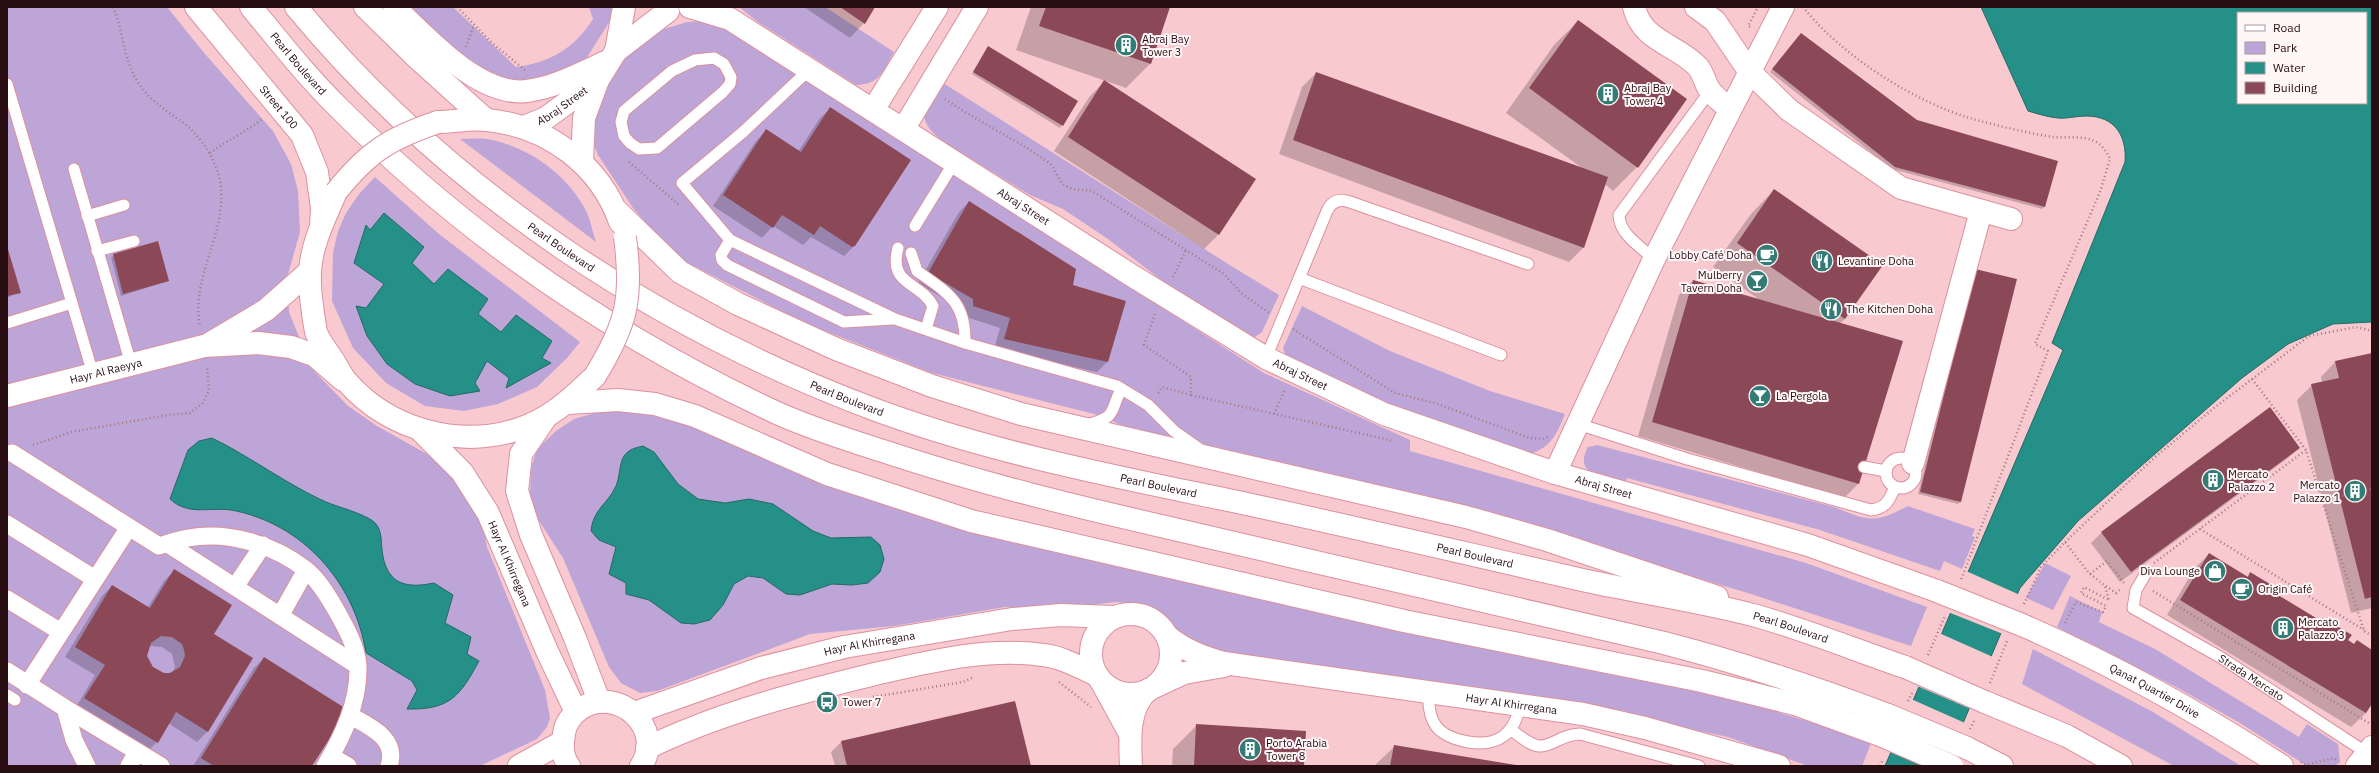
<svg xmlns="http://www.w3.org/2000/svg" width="2379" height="773" font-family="'IBM Plex Sans',sans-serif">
<rect width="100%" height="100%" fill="#f9c9d0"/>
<path fill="#bea5d7" d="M 7,7 L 167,7 L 205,54 L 273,131 L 291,164 L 298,191 L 300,232 L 287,278 L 289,312 L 312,369 L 348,406 L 377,426 L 427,454 L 458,479 L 483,525 L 487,547 L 545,690 L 550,718 L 547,727 L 537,739 L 480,766 L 7,766 Z
M 403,7 L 453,7 L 516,67 C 549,63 575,48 593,19 L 589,7 L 614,7 L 613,16 L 586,59 L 570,69 L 530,83 L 503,81 L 484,73 Z
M 739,7 L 825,7 L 894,52 C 883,71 881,84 856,85 L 758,22 Z
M 703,21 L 722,25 L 1264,373 L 1410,440 L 1410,451 L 1806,563 L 1927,607 L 1911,646 L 1751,594 L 1541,531 L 1235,457 L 1118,424 L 1106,417 L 932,373 L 805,323 L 686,262 L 659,238 L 633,208 L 598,155 L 592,140 L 591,117 L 613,73 L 626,56 L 644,41 L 664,29 L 687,22 Z
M 940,81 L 1228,264 L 1279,295 L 1262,332 L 1255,337 L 1250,335 L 1173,289 L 1108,239 L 1063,209 L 1030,195 L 942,141 C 913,116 925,110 940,81 Z
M 460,139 C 469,139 479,138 487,139 C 525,145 566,173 584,207 C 590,217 592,230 596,242 Z
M 375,177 L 439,234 L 580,342 L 567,358 L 537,387 L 498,404 L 464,411 L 425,406 L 386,383 L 353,348 L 332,301 L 333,253 L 338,231 L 346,213 L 359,194 Z
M 1302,306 L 1390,351 L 1490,391 L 1565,414 C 1557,433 1552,447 1530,454 L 1389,404 L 1290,359 L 1285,354 L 1283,348 Z
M 637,408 L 680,417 L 793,469 L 946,525 L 1098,559 L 1403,632 L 1632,678 L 1751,704 L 1872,741 L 1862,766 L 1808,766 L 1728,737 L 1551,700 L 1227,658 L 1171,630 L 1159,616 L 1140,604 L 1115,602 L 1060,609 L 1005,607 L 894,626 L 810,634 L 657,691 L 640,693 L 621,683 L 609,667 L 563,558 L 534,513 L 530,493 L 531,469 L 537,449 L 556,431 L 574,419 L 605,410 Z
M 1597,445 L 1834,507 C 1869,521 1874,524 1908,506 L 1975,529 L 1972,536 L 1975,537 L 1962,569 L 1944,561 L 1940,571 L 1820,530 L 1627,478 L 1625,483 C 1606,477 1572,476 1588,447 Z
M 2045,563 L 2071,576 L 2053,610 L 2026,598 Z
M 2070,596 L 2102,612 L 2099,622 L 2155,649 L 2299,737 L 2307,724 L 2338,744 L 2340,762 L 2335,766 L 2307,766 L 2240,723 L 2176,687 L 2057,627 Z
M 2033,649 L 2153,712 L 2241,766 L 2174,766 L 2022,684 Z"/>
<path fill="#249088" stroke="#256965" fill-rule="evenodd" d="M 1981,7 L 2372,7 L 2372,322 L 2333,324 L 2288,344 L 2242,378 L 2078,521 L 2020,588 L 1945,766 L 1885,766 L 2063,350 L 2052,343 L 2125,162 C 2127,136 2115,116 2086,116 C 2076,116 2067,119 2058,118 C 2048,117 2038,114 2028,111 ZM 2238,13 L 2366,13 L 2366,103 L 2238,103 Z
M 384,213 L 424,247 L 412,263 L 434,284 L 448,269 L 488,299 L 478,314 L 501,332 L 516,315 L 552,341 L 542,358 L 551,363 L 506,388 L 509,378 L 487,361 L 475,383 L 480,391 L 450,396 L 415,384 L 387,364 L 367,336 L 356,306 L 366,308 L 384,284 L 354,263 L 366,225 L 370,230 Z
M 212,438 C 251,457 286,484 326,502 C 338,507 369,515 376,524 C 382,532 381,541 382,550 C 386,584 405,589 434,583 L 453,595 L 445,623 L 471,637 L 467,654 L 479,661 C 460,696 450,710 407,709 L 417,690 L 412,681 L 366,653 C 355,583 303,523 231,510 C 209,507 188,516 170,499 L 188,450 L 199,441 Z
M 643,446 L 654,452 L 678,484 L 698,499 L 725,503 L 749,499 L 773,504 L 813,531 L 831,538 L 871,537 L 880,545 L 884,559 L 880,572 L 868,583 L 852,585 L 832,584 L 800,595 L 786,594 L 763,578 L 748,576 L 734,584 L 723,605 L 710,620 L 694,624 L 681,623 L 649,600 L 626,594 L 626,583 L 609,574 L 616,547 L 599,540 L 591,531 C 593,509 608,504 616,486 C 620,477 619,464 624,456 C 629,449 635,448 643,446 Z"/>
<path fill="#f9c9d0" d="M 1966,571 L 2020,595 L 2003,634 L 1948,612 Z
M 1939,633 L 1993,657 L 1971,709 L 1917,686 Z
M 1911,699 L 1965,723 L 1947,766 L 1923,766 L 1889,751 Z"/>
<path fill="#0003" fill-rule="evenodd" d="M 804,7 L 874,7 L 864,23 L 850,38 Z
M 1031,7 L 1169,7 L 1150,64 L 1126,88 L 1016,50 Z
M 1578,21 L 1637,167 L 1613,191 L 1605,184 L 1583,248 L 1569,262 L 1279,154 L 1302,87 L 1316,73 L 1582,168 L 1506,113 L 1554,45 Z
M 1799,37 L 1917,121 L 2045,206 L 2042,209 L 1892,169 L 1770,72 Z
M 986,50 L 1077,101 L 1060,128 L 972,74 Z
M 1104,82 L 1218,235 L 1204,249 L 1054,151 L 1090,96 Z
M 831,108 L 854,246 L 844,256 L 811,237 L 803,245 L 773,226 L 762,238 L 713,206 L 756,141 L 766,131 L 798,152 L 820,118 Z
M 1774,190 L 1845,319 L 1839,324 L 1858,484 L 1844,498 L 1638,436 L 1679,295 L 1693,281 L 1760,300 L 1713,267 L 1751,214 Z
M 969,202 L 1072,286 L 1107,362 L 1097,372 L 994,349 L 1000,328 L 963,316 L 963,310 L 918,283 L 959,212 Z
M 157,243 L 168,281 L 121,296 L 111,257 Z
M 7,248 L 19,292 L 7,298 Z
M 1973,272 L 1960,502 L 1958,504 L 1918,494 Z
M 2372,354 L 2372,608 L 2351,613 L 2297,400 L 2312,385 L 2322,383 L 2321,377 L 2335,362 Z
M 2298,448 L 2288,458 L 2120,582 L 2091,543 L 2101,533 Z
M 2209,554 L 2247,577 L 2250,574 L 2276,595 L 2346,641 L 2372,651 L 2372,702 L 2366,713 L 2351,727 L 2167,615 L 2194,569 Z
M 174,571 L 213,635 L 208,731 L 197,742 L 168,723 L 157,742 L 147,752 L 75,709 L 95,675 L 65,657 L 102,596 L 112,586 L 148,607 L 164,581 ZM 150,646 L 162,647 L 172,654 L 175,667 L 173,672 L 163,674 L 152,668 L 146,656 Z
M 264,658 L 311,766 L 193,766 L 254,668 Z
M 1197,725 L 1303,766 L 1172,766 L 1173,749 Z
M 841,742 L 1030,766 L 835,766 L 831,752 Z
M 1395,746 L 1514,766 L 1374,766 Z"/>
<path fill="#8b4856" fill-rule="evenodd" d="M 840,7 L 875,7 L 865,24 Z
M 1046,7 L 1170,7 L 1151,64 L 1039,26 Z
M 1578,20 L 1687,99 L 1638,168 L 1529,88 Z
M 1801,33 L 1917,120 L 2058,161 L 2045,207 L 1895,167 L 1772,69 Z
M 988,46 L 1078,101 L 1063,126 L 973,72 Z
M 1316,72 L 1608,177 L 1584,248 L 1293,140 Z
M 1104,80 L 1256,179 L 1219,235 L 1068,137 Z
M 830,107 L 911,160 L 855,246 L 852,247 L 820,226 L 814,235 L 782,215 L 773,228 L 723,195 L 766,129 L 801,152 Z
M 1774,189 L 1883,265 L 1845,319 L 1737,243 Z
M 969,201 L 1076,269 L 1073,285 L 1126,301 L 1108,362 L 1004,339 L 1010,318 L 973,306 L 973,299 L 928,273 Z
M 158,241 L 169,281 L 123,294 L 113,254 Z
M 7,246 L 21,293 L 7,296 Z
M 1975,269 L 2017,279 L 1961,502 L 1920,492 Z
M 1693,280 L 1903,341 L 1859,484 L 1652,422 Z
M 2372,353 L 2372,597 L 2365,599 L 2311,384 L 2339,378 L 2335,361 Z
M 2270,407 L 2300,448 L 2131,572 L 2101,532 Z
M 2209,553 L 2248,577 L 2250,572 L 2280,590 L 2278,595 L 2321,621 L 2323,618 L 2352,635 L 2348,640 L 2354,644 L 2357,640 L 2372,650 L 2372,704 L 2366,713 L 2180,600 Z
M 174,569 L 232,605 L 214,634 L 253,658 L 208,732 L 176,712 L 158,743 L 84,698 L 105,665 L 75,647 L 112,585 L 150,608 ZM 161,636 L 172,637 L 182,644 L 184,650 L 185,656 L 180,667 L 170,673 L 164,673 L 153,667 L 147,656 L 151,643 Z
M 264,657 L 348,710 L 312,766 L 214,766 L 201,758 Z
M 1015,701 L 1031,766 L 847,766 L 841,741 Z
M 1196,724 L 1306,731 L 1304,766 L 1194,766 Z
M 1394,745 L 1516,765 L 1515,766 L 1390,766 Z"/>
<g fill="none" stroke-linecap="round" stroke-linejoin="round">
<g stroke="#db919e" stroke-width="13">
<g id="service">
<path d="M 714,58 L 724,64 L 731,77 L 730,84 L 723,92 L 657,148 L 639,149 L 630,143 L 624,136 L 621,122 L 624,111 L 672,71 L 695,60 Z"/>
<path d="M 810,69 L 743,132 L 682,183 L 730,240 L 895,319 L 965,343 L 1117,386 L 1148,405 L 1174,431 L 1201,450"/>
<path d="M 7,84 L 93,374"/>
<path d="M 74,169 L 131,364"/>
<path d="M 87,216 L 124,205"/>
<path d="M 915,226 L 955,161"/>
<path d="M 730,240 L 721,255 L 722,260 L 727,265 L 844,322 L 892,319"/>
<path d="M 898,248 C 888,286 920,281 933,306 L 926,329"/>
<path d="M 97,251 L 134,241"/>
<path d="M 911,253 L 917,271 C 948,293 966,302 965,343"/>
<path d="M 1654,259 C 1641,247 1619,234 1619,215 L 1710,91"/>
<path d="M 1299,278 L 1501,355"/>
<path d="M 7,323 L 72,303"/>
<path d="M 1266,358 L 1327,211 C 1331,202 1338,199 1347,201 L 1528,264"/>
<path d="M 1578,424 L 1687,459 L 1871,510 C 1886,508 1889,501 1895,487"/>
<path d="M 1086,425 C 1117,417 1109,414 1121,389"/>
<circle cx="1901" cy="473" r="15"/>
<path d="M 1864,467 L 1886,471"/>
<path id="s1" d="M 2145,575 L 2136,590 L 2133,608 L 2220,657 L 2370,755"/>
<path d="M 1429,691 C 1427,723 1437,736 1468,742 C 1498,747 1515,734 1520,704"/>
<path d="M 7,695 L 15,700"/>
<path d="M 1511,730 C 1519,735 1531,747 1541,746 C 1554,745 1563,734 1580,734 L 1699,766"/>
</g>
</g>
<g stroke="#db919e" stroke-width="19">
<path id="pedestrian" d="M 12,453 L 159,546 C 168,543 178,540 188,538 C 228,531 273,544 305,569 C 318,579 328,596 336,610 C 345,626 357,647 358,666 C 359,702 343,736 325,766
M 7,524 L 95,579
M 168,544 L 358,666
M 235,587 L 263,545
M 7,599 L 61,632
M 280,616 L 306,570
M 7,671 L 65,708 L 161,766
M 27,685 L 129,527
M 65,708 L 74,740 L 87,766
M 351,716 C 371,727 398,739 389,766
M 331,756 L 348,766
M 129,766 L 137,752"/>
</g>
<g stroke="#db919e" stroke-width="24">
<g id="minor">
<path id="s2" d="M 690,7 L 730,19 L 1131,275 L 1266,358 L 1384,414 L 1555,473 L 1808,545 L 1937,591"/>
<path d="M 1634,7 C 1642,42 1677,44 1698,67 C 1704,74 1705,85 1711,92 C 1716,98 1723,103 1729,109"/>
<path d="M 1696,7 L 1715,21 L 1749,71 L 1789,110 L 1901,188 L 2011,219"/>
<path d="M 616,51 L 624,7"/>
<path d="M 873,110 L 937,7"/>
<path id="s3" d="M 524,127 L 546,118 L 598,80"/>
<path d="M 904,128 L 977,7"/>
<path d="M 582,161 L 584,118 L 598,80 L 616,51 L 668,11"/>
<path d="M 209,344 L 266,310 L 310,271"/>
<path id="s4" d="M 7,396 L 204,346 L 258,343 L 291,347 L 314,355 L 343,380"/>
<path d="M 546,417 L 521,454 L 517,491 L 531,535 L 575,638 L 599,701"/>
<path id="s5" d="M 420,430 L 462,472 L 488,513 L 547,651 L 576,712"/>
<path d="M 1913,463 L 1981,211"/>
<path d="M 1555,473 L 1654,259 L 1783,7"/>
<circle cx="1131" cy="654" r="40"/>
<path id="s6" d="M 2022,625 C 2116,666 2196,711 2282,766"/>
<path id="s7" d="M 1167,636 C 1184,650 1202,657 1224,663 L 1583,714 L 1645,728 L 1779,766"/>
<path d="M 1101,681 L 1130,734"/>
<path d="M 1156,686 L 1184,673 L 1224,666"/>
<path id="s8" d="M 634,713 L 761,668 L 844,647 L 1012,619 L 1061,615 L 1113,617"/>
<path d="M 647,748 C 719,713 797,693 875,674 C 929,662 987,647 1043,655 C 1062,657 1079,667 1097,675"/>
<path d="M 519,766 L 562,742"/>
<path d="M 569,766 C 562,757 562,745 564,734 C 565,724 572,715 580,709 C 617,684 666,728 641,766"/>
<path d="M 1131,766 C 1130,742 1127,708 1148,690"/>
<path d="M 2357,766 L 2372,747"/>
</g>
</g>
<g stroke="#db919e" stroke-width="24">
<g id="tertiary">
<path id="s9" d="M 196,7 L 302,135 L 317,172 L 322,208 L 321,226"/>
<path d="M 365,7 L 415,56 L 486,120"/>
<path d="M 394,7 C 427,37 478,97 527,91 C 557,87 583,72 610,60"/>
</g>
</g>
<g stroke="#db919e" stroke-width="24">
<g id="secondary">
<path id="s10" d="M 251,7 C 279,41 308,78 340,109 C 466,236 614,337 777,413 C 812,429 852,441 889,453 C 983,484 1078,507 1174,529 C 1338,567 1501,605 1664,643 C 1741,663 1814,687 1888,715"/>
<path id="s11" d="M 296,7 C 448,191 654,327 876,410 C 995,454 1123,478 1247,504 C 1358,528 1468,554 1578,579 C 1636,592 1695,600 1753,615 C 1804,629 1855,650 1905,667"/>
<path d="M 438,122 C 454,122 471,118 487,120 C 548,126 600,165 620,222"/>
<path d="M 336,192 C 326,215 311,245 310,272 C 309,287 313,316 316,332 C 319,341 328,352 333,360 C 338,367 342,377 348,383 C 389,429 457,448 516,430 C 549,420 571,399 595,376"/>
<path d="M 615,209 L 680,272 L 738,304 L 836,349 L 932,386 L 1021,414 L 1466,517 L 1547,540 L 1717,597"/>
<path d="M 568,403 L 618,400 L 655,404 L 695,416 L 827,474 L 971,521 L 1404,621 L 1702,681 L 1795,704 L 1880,735"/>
<path d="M 1985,702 L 2067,736 L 2121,766"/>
<path d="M 1967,748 L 2002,766"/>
</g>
</g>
<path stroke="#a17980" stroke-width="2.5" stroke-dasharray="1 3" stroke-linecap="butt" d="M 113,7 C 123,30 123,57 136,79 C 147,99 164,109 182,122 C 200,135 216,159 220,181 C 229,232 190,276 200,326
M 457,7 L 492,43 L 525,70
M 1803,7 C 1842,56 1914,102 1973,119 C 1999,126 2027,133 2053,137 C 2065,138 2081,136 2092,140 C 2101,143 2107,152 2110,159 L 2100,192 L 2035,344 L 2048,351 L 1961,580
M 1750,27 L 1748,26 L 1757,9
M 466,47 L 474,25
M 945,99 C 979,122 1015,139 1048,162 C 1057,168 1056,181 1066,186 C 1075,191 1083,189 1092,191 L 1224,274 L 1241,293 L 1269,313
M 210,153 C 227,140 247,132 263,118
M 629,162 L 679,205
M 1173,277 L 1186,250
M 1155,314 L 1144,345 L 1191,377 L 1191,395 L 1394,441
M 1293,329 L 1395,393 L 1435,403 L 1530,438 L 1543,439 L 1549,436
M 2252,379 L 2306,450
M 1158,393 L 1162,387 L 1191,395
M 1274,414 L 1285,389
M 33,445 L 71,432 L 168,415 L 190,413 L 203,403 L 209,390 L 207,367
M 2323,500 L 2372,489
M 2200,529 L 2364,630
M 2065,542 L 2154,458 L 2214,408 L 2309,336 L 2356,327 L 2372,331
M 2154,563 L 2306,450 L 2364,631 L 2372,636
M 2090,574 L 2107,561 L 2124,583
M 2106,586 L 2116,593 L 2121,589
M 2153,591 L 2372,725
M 2024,604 L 2041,567 L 2065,542 L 2088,572 L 2105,586 L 2109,600
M 2065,623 L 2076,602 L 2103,612 L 2106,606 L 2081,593 L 2084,587 L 2109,600
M 1928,655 L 1945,616
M 1059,682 L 1091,707
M 1990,683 L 2007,641
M 873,697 L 963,682 L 974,677
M 1908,701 L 1913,691
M 1970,729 L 1975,719
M 2301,762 L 2306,765 L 2334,758 L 2338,761
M 1880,766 L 1883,759"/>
<use href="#service" stroke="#fff" stroke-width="11"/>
<use href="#pedestrian" stroke="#fff" stroke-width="17"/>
<use href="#minor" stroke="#fff" stroke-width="22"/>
<use href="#tertiary" stroke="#fff" stroke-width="22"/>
<use href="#secondary" stroke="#fff" stroke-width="22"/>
<g stroke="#db919e" stroke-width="24" stroke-linecap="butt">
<path id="minor-bridge" d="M 1937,591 L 2022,625"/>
</g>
<g stroke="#db919e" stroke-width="24" stroke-linecap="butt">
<path id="secondary-bridge" d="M 336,192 C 368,152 390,138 438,122
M 595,376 C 627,324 633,298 625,237
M 1905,667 L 1985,702
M 1888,715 L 1967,748
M 1880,735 L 1952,766"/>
</g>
<use href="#minor-bridge" stroke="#fff" stroke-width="22"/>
<use href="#secondary-bridge" stroke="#fff" stroke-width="22"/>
</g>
<defs>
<g id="building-disc" transform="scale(1.15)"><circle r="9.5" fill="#337b75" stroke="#fef6f7"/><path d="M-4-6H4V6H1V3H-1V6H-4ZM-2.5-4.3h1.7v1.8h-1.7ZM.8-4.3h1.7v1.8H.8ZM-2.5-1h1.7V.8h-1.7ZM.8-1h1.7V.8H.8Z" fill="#fff"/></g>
<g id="cafe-disc" transform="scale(1.15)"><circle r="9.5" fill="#337b75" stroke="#fef6f7"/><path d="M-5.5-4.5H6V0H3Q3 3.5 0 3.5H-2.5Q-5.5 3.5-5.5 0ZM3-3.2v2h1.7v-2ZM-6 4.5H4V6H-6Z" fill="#fff"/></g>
<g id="restaurant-disc" transform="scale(1.15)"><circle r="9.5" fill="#337b75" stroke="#fef6f7"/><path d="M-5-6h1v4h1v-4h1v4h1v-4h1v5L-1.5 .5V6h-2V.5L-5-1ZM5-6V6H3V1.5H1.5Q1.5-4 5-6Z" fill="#fff"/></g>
<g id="bar-disc" transform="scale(1.15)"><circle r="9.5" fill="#337b75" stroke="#fef6f7"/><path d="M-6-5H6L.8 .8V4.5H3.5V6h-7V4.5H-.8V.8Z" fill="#fff"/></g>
<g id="shop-disc" transform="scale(1.15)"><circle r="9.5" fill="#337b75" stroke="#fef6f7"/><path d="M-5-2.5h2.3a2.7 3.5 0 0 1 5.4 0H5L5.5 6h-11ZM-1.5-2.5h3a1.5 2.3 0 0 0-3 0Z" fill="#fff"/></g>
<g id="bus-disc" transform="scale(1.15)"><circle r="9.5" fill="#337b75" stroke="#fef6f7"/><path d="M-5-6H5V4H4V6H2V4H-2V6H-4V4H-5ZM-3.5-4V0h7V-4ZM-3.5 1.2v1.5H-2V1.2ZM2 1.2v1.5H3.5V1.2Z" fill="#fff"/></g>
</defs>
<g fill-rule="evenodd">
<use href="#building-disc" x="1126" y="45"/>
<use href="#building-disc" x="1608" y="94"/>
<use href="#cafe-disc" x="1767" y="255"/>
<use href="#restaurant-disc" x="1822" y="261"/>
<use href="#bar-disc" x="1757" y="281"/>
<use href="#restaurant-disc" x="1831" y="309"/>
<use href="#bar-disc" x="1760" y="396"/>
<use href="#building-disc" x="2213" y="480"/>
<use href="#building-disc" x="2355" y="491"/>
<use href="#shop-disc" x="2215" y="571"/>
<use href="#cafe-disc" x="2242" y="589"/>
<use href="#building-disc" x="2283" y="628"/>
<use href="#bus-disc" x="827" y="702"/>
<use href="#building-disc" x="1250" y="749"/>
</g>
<g text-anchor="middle" stroke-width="4" stroke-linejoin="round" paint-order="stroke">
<g font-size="11" fill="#280d13" stroke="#fef6f7" text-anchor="start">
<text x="1142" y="43">Abraj Bay<tspan x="1142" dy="13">Tower 3</tspan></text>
<text x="1624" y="92">Abraj Bay<tspan x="1624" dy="13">Tower 4</tspan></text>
<text x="1752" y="259" text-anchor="end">Lobby Café Doha</text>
<text x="1838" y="265">Levantine Doha</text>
<text x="1742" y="279" text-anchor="end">Mulberry<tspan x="1742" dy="13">Tavern Doha</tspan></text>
<text x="1846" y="313">The Kitchen Doha</text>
<text x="1776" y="400">La Pergola</text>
<text x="2228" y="478">Mercato<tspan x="2228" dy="13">Palazzo 2</tspan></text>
<text x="2340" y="489" text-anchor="end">Mercato<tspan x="2340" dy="13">Palazzo 1</tspan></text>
<text x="2200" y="575" text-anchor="end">Diva Lounge</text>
<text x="2258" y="593">Origin Café</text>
<text x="2298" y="626">Mercato<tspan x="2298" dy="13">Palazzo 3</tspan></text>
<text x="842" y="706">Tower 7</text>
<text x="1266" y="747">Porto Arabia<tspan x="1266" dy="13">Tower 8</tspan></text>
</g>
<g font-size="11" fill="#280d13" stroke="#fef6f7">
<text dy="4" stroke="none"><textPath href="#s10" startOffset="74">Pearl Boulevard</textPath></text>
<text dy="4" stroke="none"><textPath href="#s3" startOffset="44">Abraj Street</textPath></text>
<text dy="4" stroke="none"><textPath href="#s9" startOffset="130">Street 100</textPath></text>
<text dy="4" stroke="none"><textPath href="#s2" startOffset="390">Abraj Street</textPath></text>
<text dy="4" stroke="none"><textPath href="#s11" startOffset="359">Pearl Boulevard</textPath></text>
<text dy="4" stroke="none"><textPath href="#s4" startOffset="102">Hayr Al Raeyya</textPath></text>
<text dy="4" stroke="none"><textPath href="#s2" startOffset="714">Abraj Street</textPath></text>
<text dy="4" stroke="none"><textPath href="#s11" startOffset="683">Pearl Boulevard</textPath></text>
<text dy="4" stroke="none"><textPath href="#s11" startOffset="1007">Pearl Boulevard</textPath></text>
<text dy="4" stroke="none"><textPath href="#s2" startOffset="1038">Abraj Street</textPath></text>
<text dy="4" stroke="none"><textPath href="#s11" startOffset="1331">Pearl Boulevard</textPath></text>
<text dy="4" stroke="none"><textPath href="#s5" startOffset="163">Hayr Al Khirregana</textPath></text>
<text dy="4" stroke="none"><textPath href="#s11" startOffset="1655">Pearl Boulevard</textPath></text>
<text dy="4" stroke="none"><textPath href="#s8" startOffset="246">Hayr Al Khirregana</textPath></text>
<text dy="4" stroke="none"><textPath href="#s1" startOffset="173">Strada Mercato</textPath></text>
<text dy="4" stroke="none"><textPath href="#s6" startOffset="148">Qanat Quartier Drive</textPath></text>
<text dy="4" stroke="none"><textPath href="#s7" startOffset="354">Hayr Al Khirregana</textPath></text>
</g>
</g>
<rect width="2379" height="773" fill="none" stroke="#280d13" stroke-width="16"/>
<rect x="2237" y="12" width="130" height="92" fill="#fef6f7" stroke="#a8999c"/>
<rect x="2245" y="25" width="20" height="6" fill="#ffffff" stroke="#a8999c"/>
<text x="2273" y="32" font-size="12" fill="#280d13">Road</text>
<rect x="2245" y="42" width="20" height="12" fill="#bea5d7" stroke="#a8999c"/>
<text x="2273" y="52" font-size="12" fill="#280d13">Park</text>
<rect x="2245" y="62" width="20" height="12" fill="#249088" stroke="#a8999c"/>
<text x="2273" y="72" font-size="12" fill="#280d13">Water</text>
<rect x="2245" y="82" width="20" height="12" fill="#8b4856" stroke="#a8999c"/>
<text x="2273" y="92" font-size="12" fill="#280d13">Building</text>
</svg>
